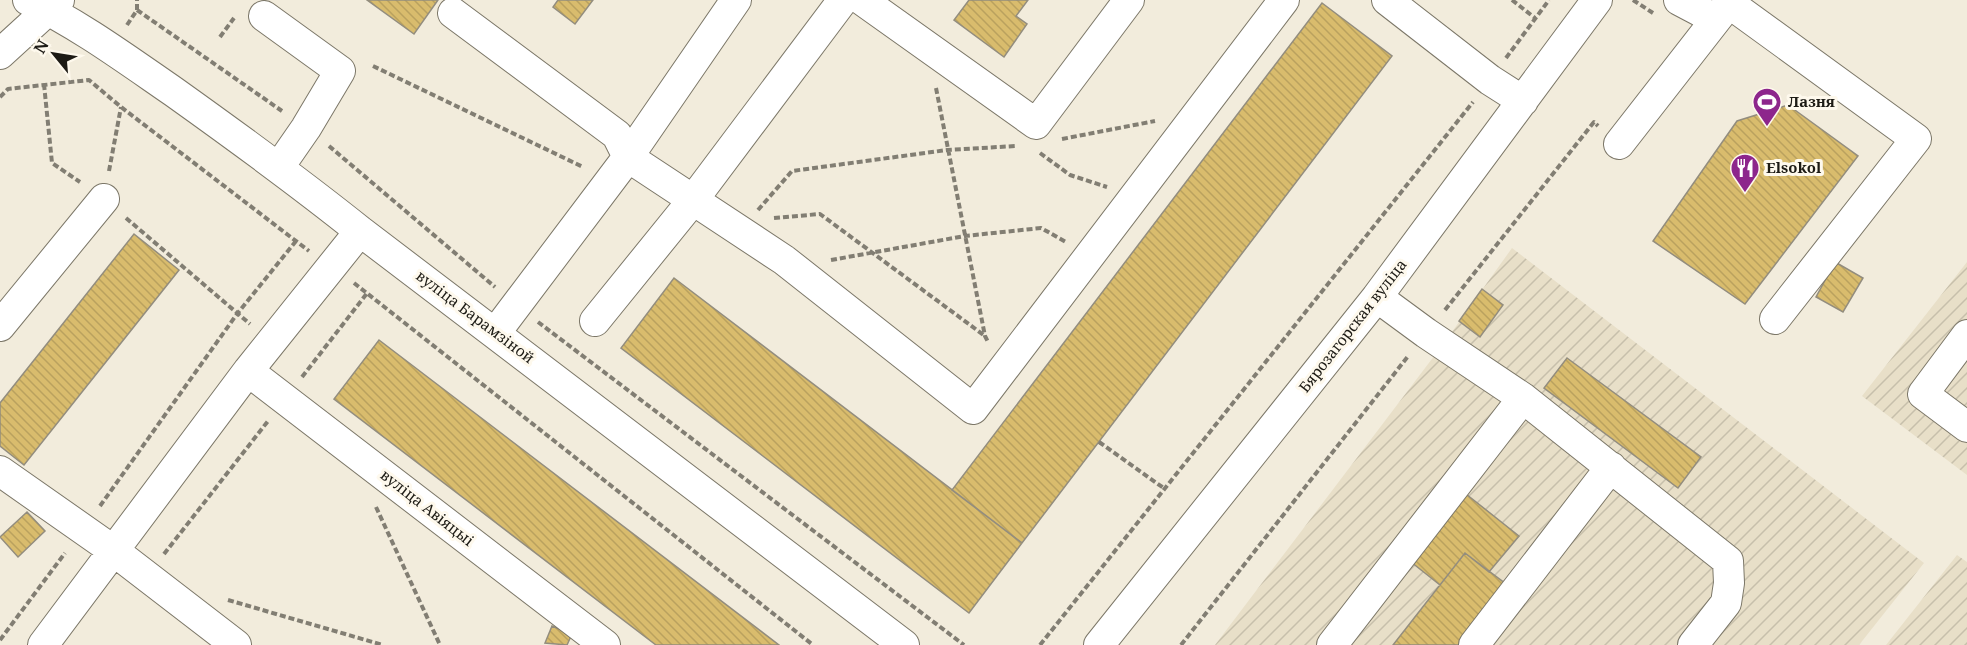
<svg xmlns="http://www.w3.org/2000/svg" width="1967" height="645" font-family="'Noto Serif',serif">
<defs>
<pattern id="industrial-furrows" width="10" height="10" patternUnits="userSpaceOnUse" patternTransform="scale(1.5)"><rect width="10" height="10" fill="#e8dfc8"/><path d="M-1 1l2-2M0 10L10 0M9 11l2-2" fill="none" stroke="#c7bfab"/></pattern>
<pattern id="building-back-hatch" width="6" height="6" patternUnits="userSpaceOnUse" patternTransform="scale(1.5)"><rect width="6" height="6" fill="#d9bc6d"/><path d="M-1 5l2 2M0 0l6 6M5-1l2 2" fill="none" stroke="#baa15e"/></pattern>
</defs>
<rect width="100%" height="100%" fill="#f2ecdc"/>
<path fill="url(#industrial-furrows)" d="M 1512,248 L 1924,563 L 1859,645 L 1215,645 L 1444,343 Z
M 1967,262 L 1967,475 L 1862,396 Z
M 1957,555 L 1967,562 L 1967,645 L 1886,645 Z"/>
<path fill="url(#building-back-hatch)" stroke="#938d7e" stroke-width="1.5" d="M 367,0 L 438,0 L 414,34 Z
M 558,0 L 593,0 L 575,24 L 553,7 Z
M 969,0 L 1028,0 L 1016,16 L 1027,24 L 1004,57 L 954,20 Z
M 1322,3 L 1392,56 L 1022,543 L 952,490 Z
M 1788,105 L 1858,156 L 1745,304 L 1653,241 L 1737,121 Z
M 134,234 L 179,270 L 24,465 L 0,446 L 0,403 Z
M 1835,262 L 1863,278 L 1843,312 L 1816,297 Z
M 674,278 L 1022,543 L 969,613 L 621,348 Z
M 1482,289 L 1503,305 L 1480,337 L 1459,321 Z
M 379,340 L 779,645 L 656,645 L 334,399 Z
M 1567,358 L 1701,457 L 1678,488 L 1544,388 Z
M 1466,494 L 1519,536 L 1489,572 L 1465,553 L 1440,585 L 1411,562 Z
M 27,512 L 45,531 L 18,557 L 0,537 Z
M 1465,553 L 1506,584 L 1459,645 L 1393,645 Z
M 552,626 L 572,634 L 567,645 L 545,643 Z"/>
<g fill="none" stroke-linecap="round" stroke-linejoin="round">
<g stroke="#7c7768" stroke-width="32">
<path id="minor" d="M 28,0 C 80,25 126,59 174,92 C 237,137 299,182 360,231 L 904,645
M 862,0 L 1036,124 L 1129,0
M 1387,0 L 1490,80 L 1523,101
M 1679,0 L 1715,19
M 453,13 L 617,135 L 628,157 L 784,260 L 973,409 L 1284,0
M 264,16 L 340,71 L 306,128 L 279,167
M 0,54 L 59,0
M 1619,144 L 1729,3 L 1916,139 L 1775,319
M 1377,297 L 1426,333 L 1523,398 L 1728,561 L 1729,583 L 1726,603 L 1693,645
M 595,321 L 693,200 L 843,0
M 0,326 L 104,199
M 496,332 L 628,157 L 736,0
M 1967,335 L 1923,394 L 1967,427
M 248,371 L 605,645
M 0,471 L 114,551 L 236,645
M 43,645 L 248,371 L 360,231
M 1099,645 L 1377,297 L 1597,0
M 1332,645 L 1523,398
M 1474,645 L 1611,467"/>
</g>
<path stroke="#827e73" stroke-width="4" stroke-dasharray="6 3" stroke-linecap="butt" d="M 1512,0 L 1535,18
M 1633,0 L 1653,13
M 137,10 L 282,111
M 127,25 L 137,10 L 137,0
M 220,37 L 234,18
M 1506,58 L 1549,0
M 373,66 L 583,167
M 44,84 L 52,163 L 80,182
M 936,88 L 985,336 L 988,342
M 0,97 L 8,89 L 89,80 L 121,107 L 309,251
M 1062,139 L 1155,121
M 329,146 L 495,287
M 1040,153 L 1070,175 L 1107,187
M 109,171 L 121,107
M 758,210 L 792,171 L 947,150 L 1016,146
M 126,218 L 250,324
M 774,218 L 820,214 L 985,336
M 831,260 L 965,236 L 1041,228 L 1066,242
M 354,283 L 813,645
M 1445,310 L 1594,122 L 1598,126
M 538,322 L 964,645
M 302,377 L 368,292
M 1099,442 L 1165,489
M 100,506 L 237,314 L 296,241
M 376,507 L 440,645
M 164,554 L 268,421
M 228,600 L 383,645
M 0,640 L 65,553
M 1040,645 L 1473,102
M 1181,645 L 1409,355"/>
<use href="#minor" stroke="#fff" stroke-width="30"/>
</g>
<defs>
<g id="stadium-pin" transform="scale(1.5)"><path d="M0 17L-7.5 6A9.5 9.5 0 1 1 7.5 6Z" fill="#8d268c" stroke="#fef9ed"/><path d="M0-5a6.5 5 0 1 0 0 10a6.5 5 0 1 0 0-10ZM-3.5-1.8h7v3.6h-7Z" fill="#fff"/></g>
<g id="restaurant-pin" transform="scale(1.5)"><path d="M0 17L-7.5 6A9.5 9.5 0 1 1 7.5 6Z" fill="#8d268c" stroke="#fef9ed"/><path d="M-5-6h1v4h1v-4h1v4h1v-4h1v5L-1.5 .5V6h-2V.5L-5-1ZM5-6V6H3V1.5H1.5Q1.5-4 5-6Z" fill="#fff"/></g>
</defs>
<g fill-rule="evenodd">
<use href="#stadium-pin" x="1767" y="102"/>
<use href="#restaurant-pin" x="1745" y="168"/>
</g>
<g text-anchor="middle" stroke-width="6" stroke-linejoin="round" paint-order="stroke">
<g font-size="15" font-weight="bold" fill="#1d1b15" stroke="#fef9ed" text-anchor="start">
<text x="1788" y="107">Лазня</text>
<text x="1766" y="173">Elsokol</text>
</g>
<g font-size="15" fill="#1d1b15" stroke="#fef9ed">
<text transform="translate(475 317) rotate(37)" y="5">вуліца Барамзіной</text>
<text transform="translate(1353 326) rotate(-52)" y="5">Бярозагорская вуліца</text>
<text transform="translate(427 508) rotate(38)" y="5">вуліца Авіяцыі</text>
</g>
</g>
<g transform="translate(54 54) rotate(300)" stroke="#fef9ed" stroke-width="4.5" paint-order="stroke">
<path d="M0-4.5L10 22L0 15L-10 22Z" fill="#1d1b15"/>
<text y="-9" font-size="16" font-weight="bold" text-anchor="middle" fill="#1d1b15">N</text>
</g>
</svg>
